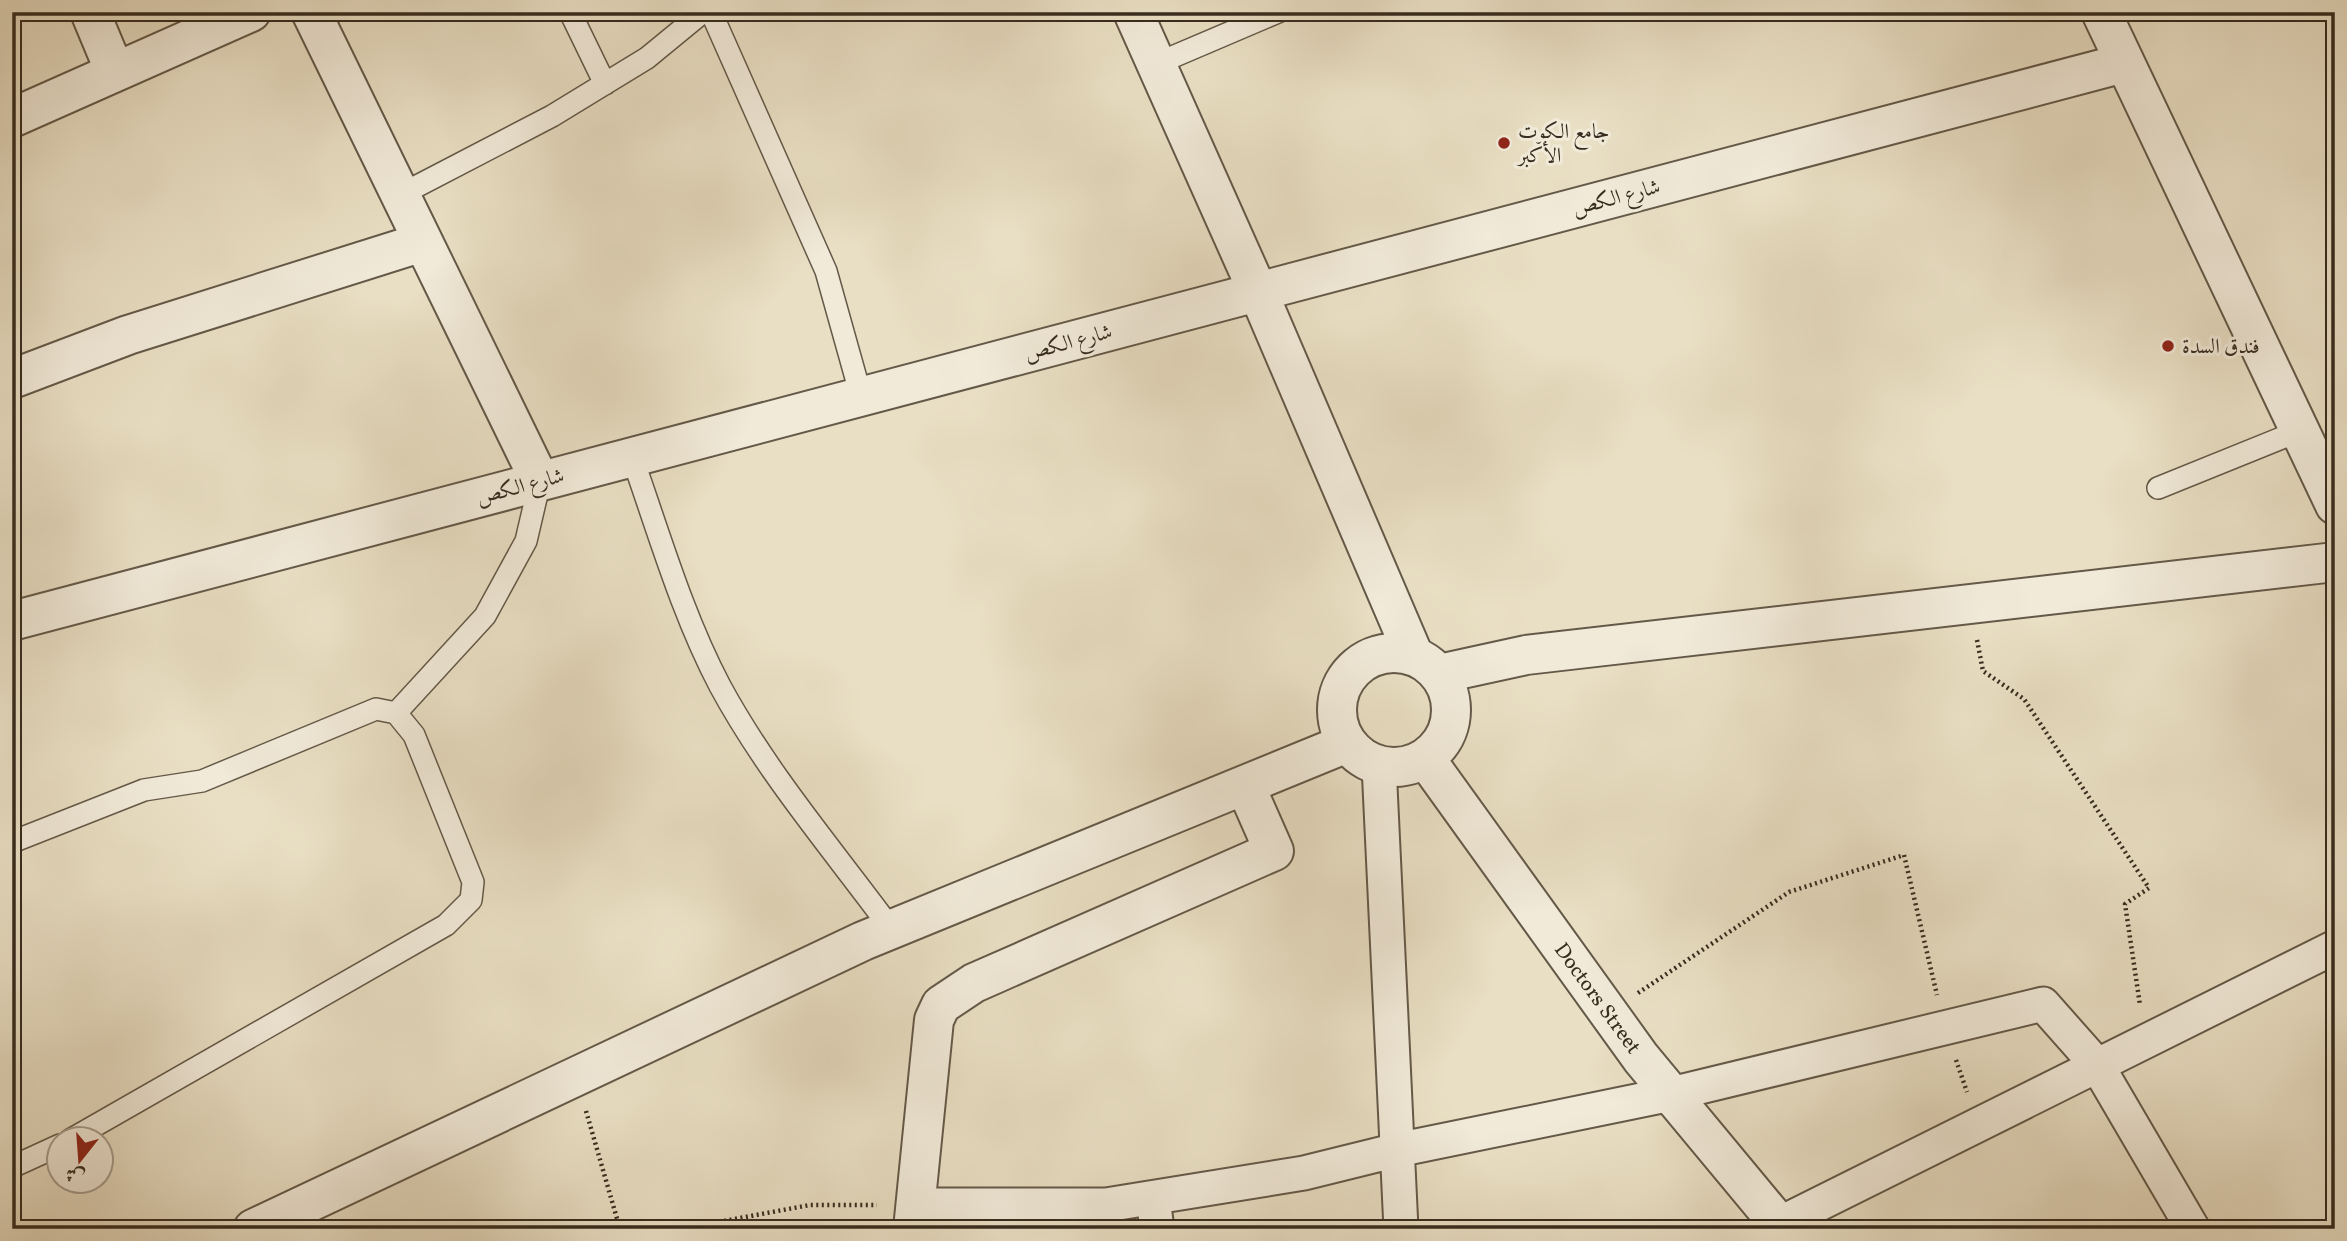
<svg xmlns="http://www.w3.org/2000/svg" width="2347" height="1241" font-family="Vollkorn,Amiri,serif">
<rect width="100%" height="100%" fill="#e9dfc4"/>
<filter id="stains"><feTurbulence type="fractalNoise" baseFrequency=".00286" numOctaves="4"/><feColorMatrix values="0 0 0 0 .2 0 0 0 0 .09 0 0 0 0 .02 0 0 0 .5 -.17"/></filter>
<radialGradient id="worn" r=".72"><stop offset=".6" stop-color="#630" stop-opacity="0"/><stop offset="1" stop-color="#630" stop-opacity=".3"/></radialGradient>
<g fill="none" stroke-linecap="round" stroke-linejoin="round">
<g stroke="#645948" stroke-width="24">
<path id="service" d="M 570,12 L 605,84
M 711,12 L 826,271 L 861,396
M 1156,64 L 1278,12
M 400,195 L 552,116 L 647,58 L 703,12
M 632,457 C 659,533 682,614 720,686 C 767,773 833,850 892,930
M 2158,488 L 2299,431
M 396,713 L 485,616 L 526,541 L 540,481
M 12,842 L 144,790 L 202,781 L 376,709 L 396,713 L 414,735 L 473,882 L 471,900 L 446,925 L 70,1140
M 12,1167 L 60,1145"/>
</g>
<g stroke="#645948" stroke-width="37">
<path id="pedestrian" d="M 1379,765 L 1401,1229
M 1153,1198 L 1157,1229
M 915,1205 L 1106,1205 L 1304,1173 L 1397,1150 L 1671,1094 L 2043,1004 L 2097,1065 L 2193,1229
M 1779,1224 L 2335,947"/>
</g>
<g stroke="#645948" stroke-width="42">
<path id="minor" d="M 90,12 L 115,72
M 311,12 L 540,481
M 1133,12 L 1258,292 L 1414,656
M 12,118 L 251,12
M 12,379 L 128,335 L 423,242
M1337 710a57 57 0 1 1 114 0a57 57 0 1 1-114 0Z
M 1439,674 L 1526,655 L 2335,562
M 1425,758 L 1641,1058 L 1783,1229
M 253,1229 L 863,941 L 1347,743
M 913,1229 L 934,1020 L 941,1005 L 974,983 L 1274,851 L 1245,785"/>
</g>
<g stroke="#645948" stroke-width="42">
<path id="tertiary" d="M 2101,12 L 2335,505
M 12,621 L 2124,63"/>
</g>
<path stroke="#372c1f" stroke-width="4.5" stroke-dasharray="2 3.5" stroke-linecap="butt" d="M 1977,640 L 1983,671 L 2024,699 L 2149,888 L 2125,904 L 2140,1005
M 1638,993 L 1789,892 L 1904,855 L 1937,995
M 1956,1060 L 1967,1092
M 586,1111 L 620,1229
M 681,1229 L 810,1205 L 877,1205"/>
<use href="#service" stroke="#f1ead9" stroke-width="21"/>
<use href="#pedestrian" stroke="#f1ead9" stroke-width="33"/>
<use href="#minor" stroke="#f1ead9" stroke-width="38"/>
<use href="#tertiary" stroke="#f1ead9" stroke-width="38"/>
</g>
<g fill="#8f2418" stroke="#f1ead9" stroke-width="2.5">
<circle cx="1504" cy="143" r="7"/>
<circle cx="2168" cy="346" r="7"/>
</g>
<g text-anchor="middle" stroke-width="6" stroke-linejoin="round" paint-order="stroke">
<g font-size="21" fill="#372c1f" stroke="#f1ead9" text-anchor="start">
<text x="1518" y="138">جامع الكوت<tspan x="1518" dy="24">الأكبر</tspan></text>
<text x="2182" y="353">فندق السدة</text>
</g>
<g font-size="21" fill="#372c1f" stroke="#f1ead9">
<text transform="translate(1616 197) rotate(-15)" y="7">شارع الكص</text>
<text transform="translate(1068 342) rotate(-15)" y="7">شارع الكص</text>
<text transform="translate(520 486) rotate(-15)" y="7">شارع الكص</text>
<text transform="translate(1598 998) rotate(54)" y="7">Doctors Street</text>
</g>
</g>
<rect width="2347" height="1241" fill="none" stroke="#e9dfc4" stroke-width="42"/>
<rect x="14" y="14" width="2319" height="1213" fill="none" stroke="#372c1f" stroke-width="3.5"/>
<rect x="21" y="21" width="2305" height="1199" fill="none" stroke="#372c1f" stroke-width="2"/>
<g transform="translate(80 1160) rotate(197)"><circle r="33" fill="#f1ead9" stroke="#a79e8f" stroke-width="2"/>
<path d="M0-5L12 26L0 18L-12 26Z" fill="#8f2418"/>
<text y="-10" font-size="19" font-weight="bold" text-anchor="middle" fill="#372c1f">ش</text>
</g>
<rect width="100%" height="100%" filter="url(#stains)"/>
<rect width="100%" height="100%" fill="url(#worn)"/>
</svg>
